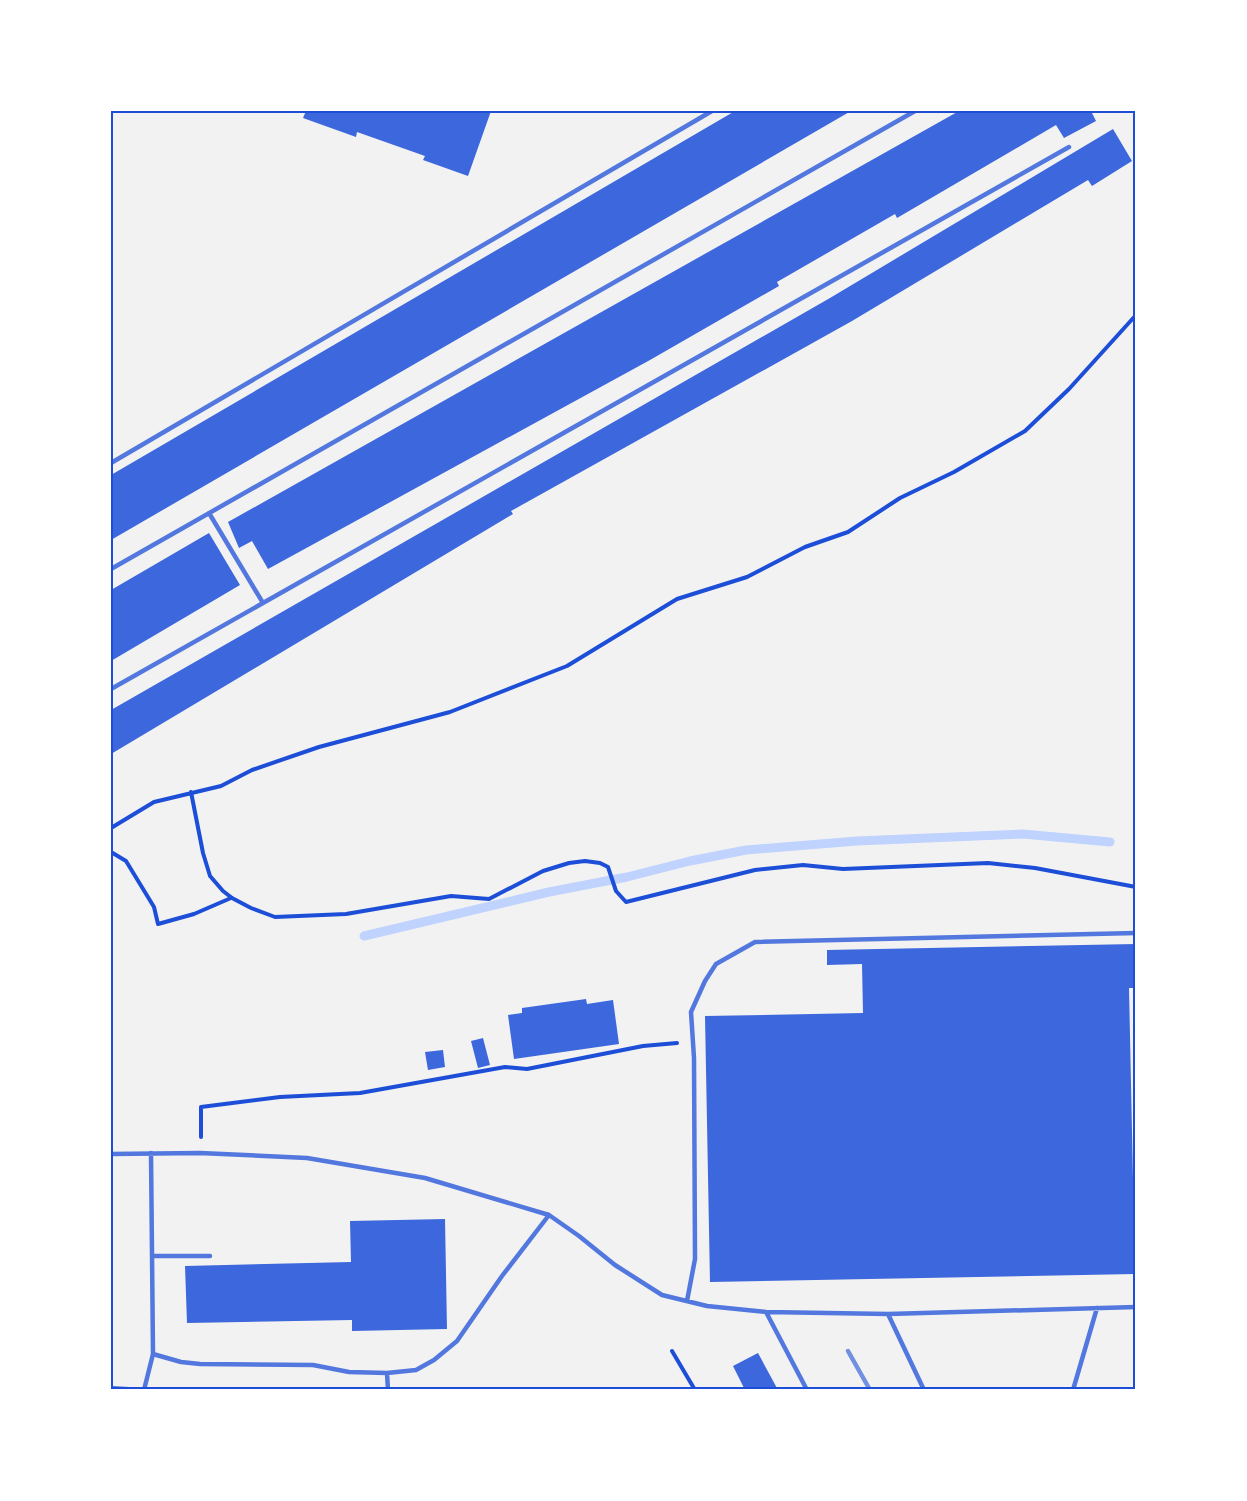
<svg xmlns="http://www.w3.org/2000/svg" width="1247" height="1501" font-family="Lora,serif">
<rect width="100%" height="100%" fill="#f2f2f2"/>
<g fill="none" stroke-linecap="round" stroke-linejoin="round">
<path stroke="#bfd3fe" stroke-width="9" d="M 364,936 L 549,892 L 627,877 L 690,861 L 746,850 L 857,841 L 1023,834 L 1110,842"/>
</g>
<path fill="#3d67dc" d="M 306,111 L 491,111 L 468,176 L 423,160 L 425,156 L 357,132 L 356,137 L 303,118 Z
M 735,111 L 851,111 L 111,540 L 111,475 Z
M 959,111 L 1096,111 L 1092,113 L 1096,121 L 1064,138 L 1056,125 L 897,218 L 895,214 L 777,282 L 779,286 L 650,360 L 268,569 L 252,541 L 239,548 L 228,522 Z
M 1113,129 L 1132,161 L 1092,186 L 1088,180 L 852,321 L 511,511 L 513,514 L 111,754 L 111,710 L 830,298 Z
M 209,533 L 240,585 L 111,661 L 111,590 Z
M 1136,944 L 1136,988 L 1129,988 L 1135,1274 L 710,1282 L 705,1016 L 863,1013 L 862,964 L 827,965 L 827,950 Z
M 586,999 L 587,1004 L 613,1000 L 619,1044 L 514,1059 L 508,1015 L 522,1013 L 522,1008 Z
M 483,1038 L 490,1065 L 478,1068 L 471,1041 Z
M 443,1050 L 445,1067 L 428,1070 L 425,1052 Z
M 445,1219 L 447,1329 L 352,1331 L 352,1320 L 187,1323 L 185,1266 L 351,1262 L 350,1221 Z
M 758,1353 L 778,1390 L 745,1390 L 733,1366 Z
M 111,1386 L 130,1387 L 130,1390 L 111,1390 Z"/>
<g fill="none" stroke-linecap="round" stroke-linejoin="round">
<path stroke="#1d4ed8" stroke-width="4" d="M 191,792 L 203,853 L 210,876 L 223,891 L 232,898 L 251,908 L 275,917 L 346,914 L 451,896 L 489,899 L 543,871 L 569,863 L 585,861 L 600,863 L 608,867 L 616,891 L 626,902 L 755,870 L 803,865 L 843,869 L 988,863 L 1035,868 L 1136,887
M 111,828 L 154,802 L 221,786 L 252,770 L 319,747 L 450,712 L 567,666 L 677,599 L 747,577 L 805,547 L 848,532 L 900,498 L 954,472 L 1025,431 L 1069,389 L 1136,315
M 111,852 L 126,861 L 154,907 L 158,924 L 194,914 L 231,898
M 201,1137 L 201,1107 L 280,1097 L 360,1093 L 505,1067 L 527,1069 L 643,1046 L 677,1043
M 672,1351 L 695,1390"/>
<path stroke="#5277de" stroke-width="4.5" d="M 111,463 L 712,111
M 111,569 L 915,111
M 263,603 L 1069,147
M 111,689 L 263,603 L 209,513
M 151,1153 L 153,1354 L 181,1362 L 200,1364 L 313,1365 L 349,1372 L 387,1373 L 416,1370 L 434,1360 L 457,1341 L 502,1276 L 549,1215
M 111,1154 L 200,1153 L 307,1158 L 425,1178 L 549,1215 L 579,1236 L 615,1265 L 662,1295 L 707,1306 L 766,1312 L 888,1314 L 1136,1307
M 153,1256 L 210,1256
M 687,1301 L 695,1259 L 694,1058 L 691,1012 L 705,981 L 716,964 L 755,942 L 1136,933
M 766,1312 L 807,1390
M 888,1314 L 924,1390
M 387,1373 L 388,1390
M 144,1390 L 153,1354
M 1073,1390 L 1097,1308"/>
<path stroke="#7290e2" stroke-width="4.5" d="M 848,1351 L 870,1390"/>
</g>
<rect width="1247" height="1501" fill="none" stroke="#ffffff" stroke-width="225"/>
<rect x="112" y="112" width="1022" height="1276" fill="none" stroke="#1d4ed8" stroke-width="2"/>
</svg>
